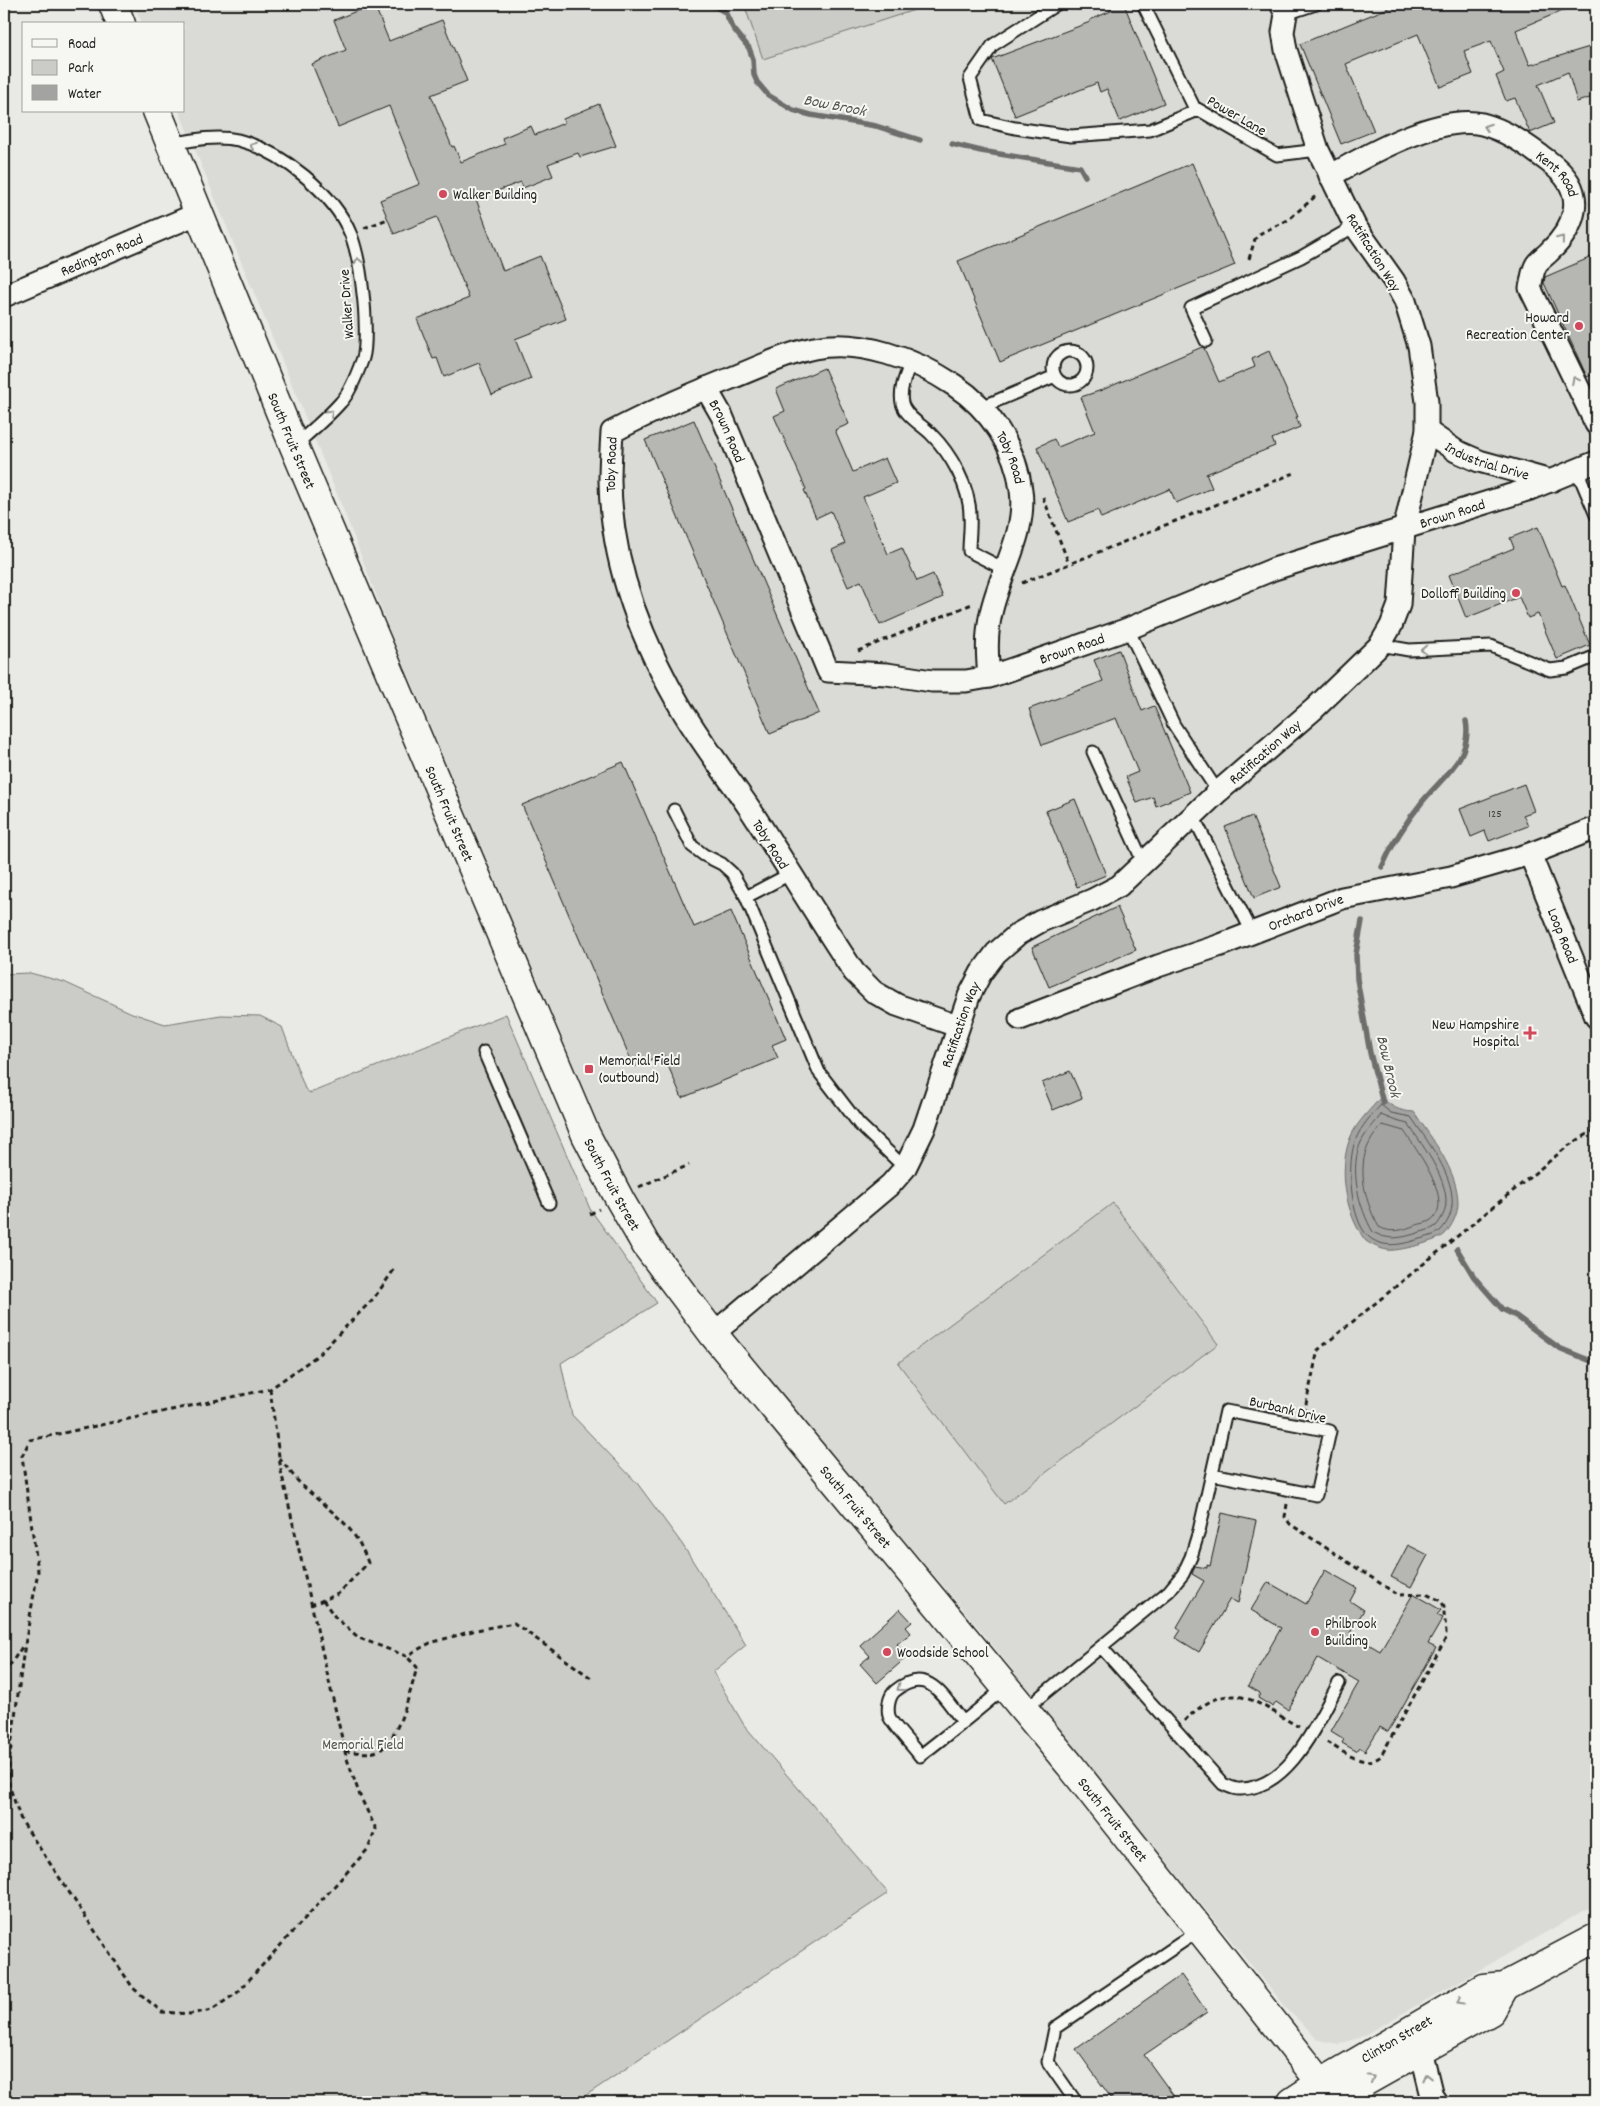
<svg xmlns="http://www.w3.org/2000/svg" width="1600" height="2106" font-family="Dekko,sans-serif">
<rect width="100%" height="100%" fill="#e9e9e5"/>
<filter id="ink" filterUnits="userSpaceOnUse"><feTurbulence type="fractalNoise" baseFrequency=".02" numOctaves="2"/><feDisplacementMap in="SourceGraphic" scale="10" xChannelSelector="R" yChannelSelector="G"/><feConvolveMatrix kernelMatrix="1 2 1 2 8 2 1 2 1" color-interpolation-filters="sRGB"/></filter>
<g filter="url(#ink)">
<path fill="#dadad6" d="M 134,4 L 1596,4 L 1596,1904 L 1359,2038 L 1338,2044 L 1319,2040 L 1290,2012 L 1156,1849 L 982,1632 L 744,1349 L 690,1281 L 647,1221 L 623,1181 L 388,626 L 344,511 L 179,111 L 184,111 L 184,24 L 142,24 Z"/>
<path fill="#cbcbc7" stroke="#747472" d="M 744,4 L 933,4 L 763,59 Z
M 30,973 L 64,982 L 132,1013 L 165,1024 L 221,1015 L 260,1016 L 282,1027 L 305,1089 L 310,1093 L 506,1014 L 590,1209 L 657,1303 L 561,1363 L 572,1415 L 637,1483 L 682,1544 L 746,1645 L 713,1672 L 744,1725 L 888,1893 L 576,2102 L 4,2102 L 4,974 Z
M 1113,1203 L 1218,1344 L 1004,1504 L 898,1363 Z"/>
<path fill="#a3a3a1" stroke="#6d6d6c" d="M 1381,1097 C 1392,1107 1398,1111 1414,1112 C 1431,1138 1458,1170 1458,1203 C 1458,1214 1452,1226 1445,1234 C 1439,1241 1397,1252 1387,1250 C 1381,1249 1371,1245 1366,1241 C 1363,1239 1361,1233 1358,1229 C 1344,1203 1339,1164 1351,1136 C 1357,1122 1371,1109 1381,1097 Z"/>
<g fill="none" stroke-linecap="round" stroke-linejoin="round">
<path stroke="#525251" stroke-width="1" d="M 1381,1105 L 1391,1113 L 1411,1117 C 1431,1147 1472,1196 1441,1230 C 1436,1236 1421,1238 1413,1241 C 1399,1245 1382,1248 1369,1237 C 1350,1221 1346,1161 1356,1139 C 1360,1128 1372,1114 1381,1105 Z
M 1381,1115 L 1396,1121 L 1408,1124 C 1422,1145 1458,1190 1442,1217 C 1441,1219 1438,1224 1436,1226 C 1431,1230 1423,1231 1418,1233 C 1401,1238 1389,1241 1373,1232 C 1359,1208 1348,1167 1362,1140 C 1367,1131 1375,1123 1381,1115 Z
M 1383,1125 L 1404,1131 C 1415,1148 1456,1202 1431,1220 C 1427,1223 1420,1224 1416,1225 C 1403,1230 1392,1234 1379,1227 C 1366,1205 1356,1168 1369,1144 C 1372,1137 1378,1130 1383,1125 Z"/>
<path stroke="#6d6d6c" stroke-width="5.5" d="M 711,4 L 725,12 L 733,28 L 749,48 L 753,59 L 754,75 L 757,82 L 768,95 L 793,110 L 811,115 L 876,126 L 920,140
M 952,144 L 981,151 L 1080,167 L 1085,176
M 1382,867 C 1392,844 1406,822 1422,802 C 1441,778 1473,758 1466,721
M 1362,921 L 1356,954 L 1357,979 L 1370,1053 L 1383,1103
M 1457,1249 L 1474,1277 L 1502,1309 L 1516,1316 L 1559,1348 L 1596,1363"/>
</g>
<path fill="#b6b6b3" stroke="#1c1c1c" d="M 374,4 L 389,41 L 442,20 L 467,81 L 431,95 L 452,147 L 454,146 L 461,162 L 505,144 L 502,138 L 531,126 L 535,135 L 564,123 L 563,119 L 599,104 L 616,146 L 580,157 L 578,153 L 548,164 L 553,176 L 523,188 L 521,182 L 476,199 L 503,271 L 540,256 L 566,319 L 515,339 L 531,379 L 492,395 L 479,363 L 444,377 L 437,358 L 433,359 L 417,319 L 469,298 L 437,217 L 394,234 L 380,200 L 420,184 L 389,106 L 338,127 L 312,64 L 346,50 L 334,20 Z
M 1108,4 L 1124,4 L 1164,103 L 1120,121 L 1107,89 L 1100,92 L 1097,83 L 1015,116 L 992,59 L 1090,22 L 1090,20 L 1111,11 Z
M 1398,4 L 1579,4 L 1516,30 L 1530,65 L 1596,45 L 1596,96 L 1577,102 L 1568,72 L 1538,85 L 1554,123 L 1530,133 L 1515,98 L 1506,101 L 1496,76 L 1504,72 L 1491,41 L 1464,51 L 1473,74 L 1440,87 L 1418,34 L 1346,64 L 1374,131 L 1341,144 L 1300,44 Z
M 1192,163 L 1235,265 L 1000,362 L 958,261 Z
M 1596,255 L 1596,373 L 1587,377 L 1544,283 L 1545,277 Z
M 1202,347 L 1204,348 L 1219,382 L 1255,367 L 1252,359 L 1269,351 L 1298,417 L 1296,417 L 1300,427 L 1272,439 L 1275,446 L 1206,474 L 1212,488 L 1176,503 L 1170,489 L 1101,518 L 1098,510 L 1068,522 L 1037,447 L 1054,439 L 1058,447 L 1095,432 L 1081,397 L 1102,390 Z
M 824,368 L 849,424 L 835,430 L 853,472 L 885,458 L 896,483 L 863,497 L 888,554 L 902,548 L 917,581 L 933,574 L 943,597 L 880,625 L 861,581 L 848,587 L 832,550 L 845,544 L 831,511 L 816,518 L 804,490 L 806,489 L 774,416 L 785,411 L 776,389 Z
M 694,420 L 819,713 L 770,734 L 645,440 Z
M 1538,527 L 1562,586 L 1565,585 L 1590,645 L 1557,659 L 1538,614 L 1528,618 L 1519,597 L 1466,618 L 1449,575 L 1514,548 L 1510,538 Z
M 1119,650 L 1142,711 L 1154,706 L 1190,792 L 1156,806 L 1153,797 L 1137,803 L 1126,777 L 1138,772 L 1116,718 L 1042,745 L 1029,709 L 1103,681 L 1094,660 Z
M 623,762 L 694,927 L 731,911 L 786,1039 L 772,1045 L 778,1058 L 682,1098 L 663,1054 L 634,1067 L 522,805 Z
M 1524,784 L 1534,811 L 1523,815 L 1528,826 L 1489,841 L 1485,831 L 1471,837 L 1460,809 Z
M 1075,799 L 1106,875 L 1077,887 L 1046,811 Z
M 1252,816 L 1281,887 L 1254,898 L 1225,827 Z
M 1117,907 L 1136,950 L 1049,987 L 1032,947 Z
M 1070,1071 L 1082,1098 L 1053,1110 L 1042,1083 Z
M 1222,1513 L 1256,1521 L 1238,1603 L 1230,1599 L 1199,1652 L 1176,1638 L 1181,1630 L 1177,1627 L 1204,1581 L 1192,1574 L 1195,1566 L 1207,1568 L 1207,1565 L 1210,1566 Z
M 1408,1545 L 1428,1555 L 1411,1587 L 1391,1577 Z
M 1325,1570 L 1357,1588 L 1350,1601 L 1364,1610 L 1350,1633 L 1380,1651 L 1413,1594 L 1441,1610 L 1437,1615 L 1443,1618 L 1428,1644 L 1436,1648 L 1388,1732 L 1380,1727 L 1365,1751 L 1359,1747 L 1356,1751 L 1342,1743 L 1344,1739 L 1331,1731 L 1359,1682 L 1318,1658 L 1288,1710 L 1276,1702 L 1273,1707 L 1258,1698 L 1260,1693 L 1248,1686 L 1281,1628 L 1251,1610 L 1268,1582 L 1306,1604 Z
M 900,1609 L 912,1622 L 906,1627 L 911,1633 L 897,1644 L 908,1656 L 877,1683 L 860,1664 L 870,1656 L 860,1645 Z
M 1181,1975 L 1207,2012 L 1144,2055 L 1178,2102 L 1114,2102 L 1076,2049 Z"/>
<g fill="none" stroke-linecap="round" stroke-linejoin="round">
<g stroke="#1c1c1c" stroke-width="15">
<path id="lane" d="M 1057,4 L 993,45 L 970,78 L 981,120 L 1015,128 L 1071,136 L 1150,130 L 1198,110
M 1143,4 L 1194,107 L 1277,155 L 1318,150
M 1286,14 L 1316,4
M 171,144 C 192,140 216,135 238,140 C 281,151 334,193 351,235 C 358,254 361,274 363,294 C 365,309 367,345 363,358 C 359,369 349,394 341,402 C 327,418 310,432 294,446
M 1206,341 L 1191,308 L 1301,257 L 1355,226
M1053 368a17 17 0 1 1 34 0a17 17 0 1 1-34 0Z
M 911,362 C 906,375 899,389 902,403 C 905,416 922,425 931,434 C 951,454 970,487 970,516 C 971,527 969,539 969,551 L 1006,570
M 982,407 L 1055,376
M 1577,470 L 1596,515
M 1128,629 L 1174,725 L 1218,792
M 1380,645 L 1409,650 L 1491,646 L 1550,670 L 1567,668 L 1596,656
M 1093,752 L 1144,864
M 674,810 L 692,846 L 704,855 L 722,864 L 732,873 L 746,897
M 1193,816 L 1252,932
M 790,874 L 746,897 L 819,1072 L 859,1124 L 905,1168
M 484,1052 L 549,1203
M 1102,1648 L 1223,1784 C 1228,1786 1235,1790 1241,1789 C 1291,1788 1318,1720 1339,1683
M 1024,1710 L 1169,1591 L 1183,1574 L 1191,1557 L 1199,1531 L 1226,1411 L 1330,1431 L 1316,1495 L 1212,1474
M 963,1722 C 944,1698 928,1664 895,1691 C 889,1696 887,1708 889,1716 C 892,1725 914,1747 920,1756 C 949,1733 978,1711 1005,1687
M 1076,2102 L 1048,2062 L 1055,2028 L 1200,1930"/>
</g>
<g stroke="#1c1c1c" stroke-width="25">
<g id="street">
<path id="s1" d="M 1330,176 C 1367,155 1439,114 1482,124 C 1506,130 1528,146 1548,161 C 1564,173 1578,188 1574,211 C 1571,227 1561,241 1549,252 C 1545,256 1538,261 1536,265 C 1532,272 1532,281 1530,288 L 1596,424"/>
<path id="s2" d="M 4,296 L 199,213"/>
<path id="s3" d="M 706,388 L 722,416 L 828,671 L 887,674 L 932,681 L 966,681 L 989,677 L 1125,630 L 1274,569 L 1530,489 L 1596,462"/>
<path id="s4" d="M 1427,431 L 1456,451 L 1479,461 L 1551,481"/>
<path id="s5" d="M 1530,854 L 1596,1017"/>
<path id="s6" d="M 1020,1019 L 1158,966 L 1218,946 L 1342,898 L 1451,877 L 1530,854 L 1596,828"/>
<path id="s7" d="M 957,1026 L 897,1005 L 874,992 L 854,972 C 818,918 785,863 750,809 C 728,777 704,746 684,713 C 642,643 611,563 610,481 C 610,465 611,448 612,432 C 650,412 689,395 729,379 C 757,368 785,354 814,348 C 861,339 915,359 954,385 C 989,408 1016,447 1021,490 C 1027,534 1000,571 991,613 C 986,635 987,655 989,677"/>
<path id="s8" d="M 713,1334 L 891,1184 L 905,1168 L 924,1129 L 969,996 L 981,973 L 996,953 L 1018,934 L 1041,921 L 1092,900 L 1119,886 L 1218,792 L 1314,709 L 1380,645 L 1391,626 L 1399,605 L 1404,530 L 1427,431 L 1427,402 L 1419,346 L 1405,301 L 1394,281 L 1355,226 L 1318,150 L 1286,50 L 1283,32 L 1286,14 L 1281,4"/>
<path d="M 1421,2051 L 1432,2096 L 1436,2102"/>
</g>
</g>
<g stroke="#1c1c1c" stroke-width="31">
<g id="secondary">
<path d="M 113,4 L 121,24"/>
<path id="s9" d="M 157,111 L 294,446 L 586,1135 L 620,1200 L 646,1245 L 713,1334 L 1070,1765 L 1334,2099"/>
<path id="s10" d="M 1292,2102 L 1321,2083 L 1483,1988 L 1505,1986 L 1596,1938"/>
<path d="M 1329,2102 L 1491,2011 L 1505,1986"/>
</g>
</g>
<path stroke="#1c1c1c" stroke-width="3" stroke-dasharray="5 4" stroke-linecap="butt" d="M 364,228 L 388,219
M 1249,259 L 1255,239 L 1261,233 L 1288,220 L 1317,195
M 1043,497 L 1069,564
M 1022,583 L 1297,472
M 858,651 L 972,604
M 639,1187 L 689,1165
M 590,1214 L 599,1209
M 270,1389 L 281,1471 L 346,1756 L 360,1796 L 376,1829 L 368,1849 L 238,1992 L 212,2010 L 190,2014 L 162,2012 L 133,1988 L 21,1820 L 9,1785 L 9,1762 L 23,1656 L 38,1571 L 22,1456 L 30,1440 L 270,1389 L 318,1355 L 374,1298 L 396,1267
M 1304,1413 L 1318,1350 L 1568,1146 L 1596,1129
M 279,1458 C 287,1467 295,1479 304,1487 C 332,1514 355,1524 368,1563 L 338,1594 L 311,1605
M 1287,1504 L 1285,1517 L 1290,1524 L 1398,1595 L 1426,1594 L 1441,1601 L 1444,1606 C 1443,1618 1448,1628 1445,1640 L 1381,1756 C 1364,1770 1341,1750 1325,1741
M 323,1600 L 335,1617 L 359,1638 L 406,1656 L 430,1643 L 476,1630 L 514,1623 L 594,1680
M 4,1674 L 24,1644
M 1184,1721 C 1231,1676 1252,1700 1299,1727
M 345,1751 C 356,1752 370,1755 380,1750 C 398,1740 412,1687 417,1667 L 406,1656"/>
<use href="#lane" stroke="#f6f6f2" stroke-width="11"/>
<use href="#street" stroke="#f6f6f2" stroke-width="21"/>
<use href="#secondary" stroke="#f6f6f2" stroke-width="28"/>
</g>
<defs><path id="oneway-chevron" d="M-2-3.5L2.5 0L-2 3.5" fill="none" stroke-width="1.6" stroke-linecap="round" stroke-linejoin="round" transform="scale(1.25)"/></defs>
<g stroke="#949492">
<use href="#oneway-chevron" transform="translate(1487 127) rotate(-160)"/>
<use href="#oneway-chevron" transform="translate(253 146) rotate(-159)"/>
<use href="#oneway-chevron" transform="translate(1561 239) rotate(-51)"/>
<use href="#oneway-chevron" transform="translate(358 261) rotate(-102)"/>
<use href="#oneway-chevron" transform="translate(1575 380) rotate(-116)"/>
<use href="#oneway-chevron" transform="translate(330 413) rotate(-43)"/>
<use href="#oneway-chevron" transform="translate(1424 650) rotate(178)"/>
<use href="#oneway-chevron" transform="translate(900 1688) rotate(144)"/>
<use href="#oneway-chevron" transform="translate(1460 2001) rotate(150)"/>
<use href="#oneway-chevron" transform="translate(1427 2077) rotate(-104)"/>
<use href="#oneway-chevron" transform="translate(1371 2078) rotate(-29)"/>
</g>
</g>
<g fill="#d1495b" stroke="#f6f6f2" stroke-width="2">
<circle cx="443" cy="194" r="5"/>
<circle cx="1579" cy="326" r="5"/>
<circle cx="1516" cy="593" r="5"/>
<path d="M1527.5 1025.5h5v5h5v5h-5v5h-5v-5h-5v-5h5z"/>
<rect x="584" y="1064" width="10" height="10" rx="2.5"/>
<circle cx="1315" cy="1632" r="5"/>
<circle cx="887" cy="1652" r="5"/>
</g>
<g text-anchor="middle" stroke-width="4" stroke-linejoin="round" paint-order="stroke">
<g font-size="12" fill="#424242">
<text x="1495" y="817">125</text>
</g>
<g font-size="15" fill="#1c1c1c" stroke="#f6f6f2">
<text transform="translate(1237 115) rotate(30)" y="5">Power Lane</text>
<text dy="5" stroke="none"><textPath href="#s1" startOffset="256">Kent Road</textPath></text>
<text transform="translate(1374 252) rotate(58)" y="5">Ratification Way</text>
<text dy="5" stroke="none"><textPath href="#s2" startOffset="106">Redington Road</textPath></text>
<text transform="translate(346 304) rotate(-94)" y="5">Walker Drive</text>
<text dy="5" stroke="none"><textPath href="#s3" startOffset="48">Brown Road</textPath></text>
<text dy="5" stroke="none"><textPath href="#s9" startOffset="356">South Fruit Street</textPath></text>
<text dy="5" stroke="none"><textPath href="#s4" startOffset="68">Industrial Drive</textPath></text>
<text dy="5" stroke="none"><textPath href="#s7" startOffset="1185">Toby Road</textPath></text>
<text dy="5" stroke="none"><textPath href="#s7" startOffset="691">Toby Road</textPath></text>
<text dy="5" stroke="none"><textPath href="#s3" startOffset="962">Brown Road</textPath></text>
<text dy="5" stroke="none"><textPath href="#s3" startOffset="558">Brown Road</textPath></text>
<text dy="5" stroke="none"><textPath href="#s8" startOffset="828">Ratification Way</textPath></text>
<text dy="5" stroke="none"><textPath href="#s9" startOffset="761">South Fruit Street</textPath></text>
<text transform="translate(771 844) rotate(58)" y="5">Toby Road</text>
<text dy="5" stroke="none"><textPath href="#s6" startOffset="305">Orchard Drive</textPath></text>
<text dy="5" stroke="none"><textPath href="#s5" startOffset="88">Loop Road</textPath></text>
<text dy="5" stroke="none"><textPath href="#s8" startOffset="408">Ratification Way</textPath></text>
<text dy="5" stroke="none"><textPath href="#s9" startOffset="1166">South Fruit Street</textPath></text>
<text transform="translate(1288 1409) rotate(13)" y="5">Burbank Drive</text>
<text dy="5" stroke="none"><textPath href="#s9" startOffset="1571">South Fruit Street</textPath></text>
<text dy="5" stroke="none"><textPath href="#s9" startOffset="1976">South Fruit Street</textPath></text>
<text dy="5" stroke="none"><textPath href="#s10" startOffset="122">Clinton Street</textPath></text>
</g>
<g font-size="15" fill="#1c1c1c" stroke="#f6f6f2" text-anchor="start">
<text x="453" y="199">Walker Building</text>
<text x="1569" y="322" text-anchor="end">Howard<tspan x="1569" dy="17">Recreation Center</tspan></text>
<text x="1506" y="598" text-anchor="end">Dolloff Building</text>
<text x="1519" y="1029" text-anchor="end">New Hampshire<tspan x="1519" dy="17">Hospital</tspan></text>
<text x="599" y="1065">Memorial Field<tspan x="599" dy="17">(outbound)</tspan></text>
<text x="1325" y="1628">Philbrook<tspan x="1325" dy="17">Building</tspan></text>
<text x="897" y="1657">Woodside School</text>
</g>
<g font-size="15" fill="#51514f" stroke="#f6f6f2">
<text x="363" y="1749">Memorial Field</text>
</g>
<g font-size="16" font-style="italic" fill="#525251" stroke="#f6f6f2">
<text transform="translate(835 104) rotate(11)" y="6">Bow Brook</text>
<text transform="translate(1390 1066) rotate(77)" y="6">Bow Brook</text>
</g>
</g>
<rect width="1600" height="2106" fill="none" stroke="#f6f6f2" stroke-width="20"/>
<rect x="10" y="10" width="1580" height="2086" fill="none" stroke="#1c1c1c" stroke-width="2" filter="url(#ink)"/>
<rect x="22" y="22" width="162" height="90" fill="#f6f6f2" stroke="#9f9f9c"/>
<rect x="32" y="39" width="25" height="8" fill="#f6f6f2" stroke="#9f9f9c"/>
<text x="68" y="48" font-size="15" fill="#1c1c1c">Road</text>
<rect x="32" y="60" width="25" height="15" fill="#cbcbc7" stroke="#9f9f9c"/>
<text x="68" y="72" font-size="15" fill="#1c1c1c">Park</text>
<rect x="32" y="85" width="25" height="15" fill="#a3a3a1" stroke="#9f9f9c"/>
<text x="68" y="98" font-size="15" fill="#1c1c1c">Water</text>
</svg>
